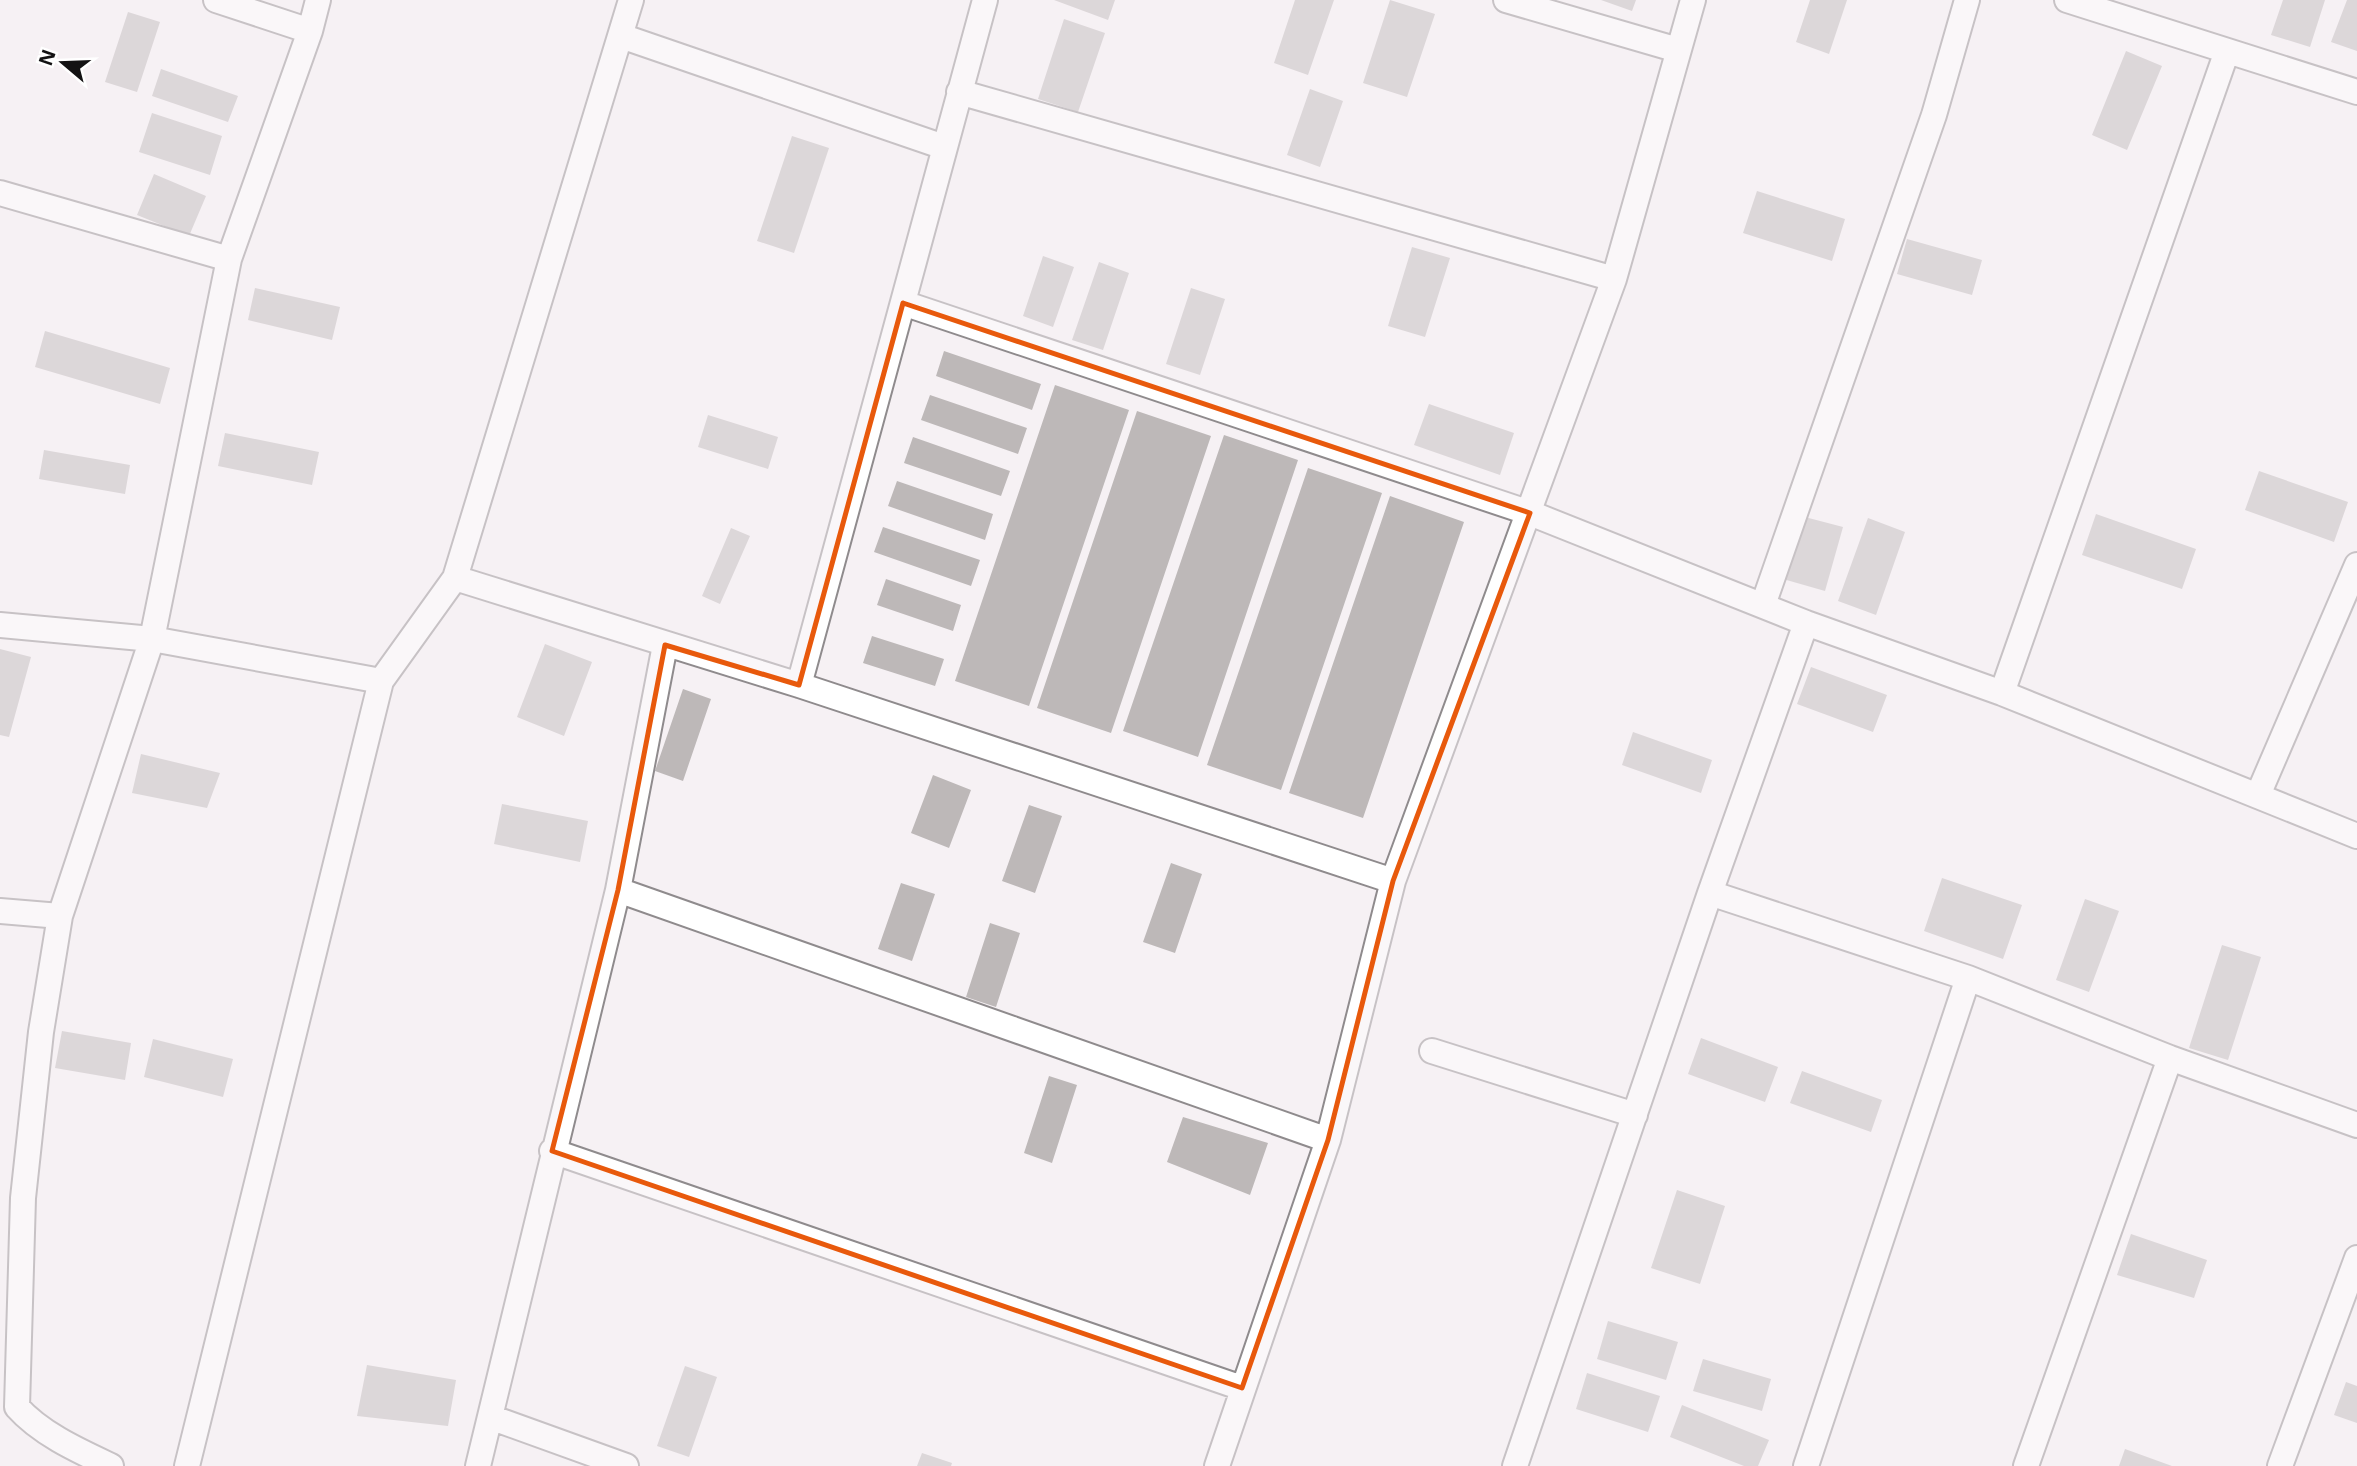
<svg xmlns="http://www.w3.org/2000/svg" width="2357" height="1466" font-family="'Noto Sans',sans-serif">
<rect width="100%" height="100%" fill="#f6f1f4"/>
<path fill="#bdb8b8" d="M 1054,0 L 1115,0 L 1108,20 Z
M 1295,0 L 1334,0 L 1308,75 L 1274,63 Z
M 1390,0 L 1435,14 L 1407,97 L 1363,83 Z
M 1601,0 L 1636,0 L 1632,11 Z
M 1810,0 L 1847,0 L 1829,54 L 1796,42 Z
M 2283,0 L 2325,0 L 2310,47 L 2271,35 Z
M 2347,0 L 2357,0 L 2357,51 L 2331,42 Z
M 128,12 L 160,22 L 137,92 L 105,82 Z
M 1064,19 L 1105,33 L 1078,112 L 1038,99 Z
M 2126,51 L 2162,66 L 2127,150 L 2092,135 Z
M 161,69 L 238,96 L 228,122 L 152,96 Z
M 1310,89 L 1343,101 L 1320,167 L 1287,155 Z
M 152,113 L 222,136 L 210,175 L 139,152 Z
M 792,136 L 829,148 L 794,253 L 757,241 Z
M 154,174 L 206,196 L 189,236 L 137,215 Z
M 1757,191 L 1845,219 L 1832,261 L 1743,233 Z
M 1907,239 L 1982,260 L 1972,295 L 1897,274 Z
M 1412,247 L 1450,258 L 1425,337 L 1388,326 Z
M 1043,256 L 1074,267 L 1053,327 L 1023,316 Z
M 1099,262 L 1129,273 L 1103,350 L 1072,340 Z
M 255,288 L 340,307 L 332,340 L 248,320 Z
M 1191,288 L 1225,299 L 1200,375 L 1166,364 Z
M 45,331 L 170,368 L 160,404 L 35,367 Z
M 944,351 L 1041,384 L 1032,410 L 936,376 Z
M 1055,385 L 1129,410 L 1029,706 L 955,681 Z
M 930,395 L 1027,428 L 1018,454 L 921,420 Z
M 1429,404 L 1514,433 L 1500,475 L 1414,445 Z
M 1137,411 L 1211,436 L 1111,733 L 1037,708 Z
M 708,415 L 778,437 L 768,469 L 698,447 Z
M 225,433 L 319,452 L 312,485 L 218,466 Z
M 1224,435 L 1298,460 L 1198,757 L 1123,731 Z
M 913,437 L 1010,471 L 1001,496 L 904,463 Z
M 44,450 L 130,465 L 125,494 L 39,479 Z
M 1308,468 L 1382,493 L 1281,790 L 1207,765 Z
M 2259,471 L 2348,502 L 2334,542 L 2245,510 Z
M 897,481 L 993,514 L 985,540 L 888,506 Z
M 1390,496 L 1464,522 L 1363,818 L 1289,793 Z
M 2096,514 L 2196,549 L 2182,589 L 2082,555 Z
M 1801,516 L 1843,527 L 1825,591 L 1783,579 Z
M 1868,518 L 1905,532 L 1876,615 L 1838,601 Z
M 883,527 L 980,560 L 971,586 L 874,552 Z
M 731,528 L 750,536 L 720,604 L 702,596 Z
M 886,579 L 961,605 L 953,631 L 877,605 Z
M 872,636 L 944,659 L 935,686 L 863,663 Z
M 545,644 L 592,662 L 564,736 L 517,717 Z
M 0,649 L 31,657 L 9,737 L 0,735 Z
M 1811,667 L 1887,695 L 1873,732 L 1797,704 Z
M 683,689 L 711,699 L 683,781 L 655,771 Z
M 1633,732 L 1712,760 L 1701,793 L 1622,765 Z
M 141,754 L 220,773 L 207,808 L 132,793 Z
M 933,775 L 971,790 L 949,848 L 911,833 Z
M 502,804 L 588,821 L 580,862 L 494,844 Z
M 1029,805 L 1062,816 L 1035,893 L 1002,881 Z
M 1171,863 L 1202,874 L 1175,953 L 1143,942 Z
M 1942,878 L 2022,905 L 2003,959 L 1924,931 Z
M 901,883 L 935,894 L 912,961 L 878,949 Z
M 2085,899 L 2119,911 L 2089,992 L 2056,980 Z
M 990,923 L 1020,933 L 996,1007 L 966,997 Z
M 2222,945 L 2261,957 L 2228,1060 L 2189,1048 Z
M 62,1031 L 131,1043 L 125,1080 L 55,1068 Z
M 1701,1038 L 1778,1067 L 1765,1102 L 1688,1074 Z
M 153,1039 L 233,1059 L 223,1097 L 144,1077 Z
M 1802,1071 L 1882,1100 L 1871,1132 L 1790,1103 Z
M 1049,1076 L 1077,1085 L 1052,1163 L 1024,1153 Z
M 1183,1117 L 1268,1143 L 1250,1195 L 1167,1162 Z
M 1677,1190 L 1725,1206 L 1700,1284 L 1651,1268 Z
M 2131,1234 L 2207,1260 L 2194,1298 L 2117,1275 Z
M 1608,1321 L 1678,1342 L 1666,1380 L 1597,1359 Z
M 1703,1359 L 1771,1379 L 1762,1411 L 1693,1391 Z
M 367,1365 L 456,1380 L 448,1426 L 357,1416 Z
M 685,1366 L 717,1377 L 689,1457 L 657,1446 Z
M 1587,1373 L 1660,1396 L 1648,1432 L 1576,1409 Z
M 2346,1382 L 2357,1386 L 2357,1423 L 2334,1415 Z
M 1682,1405 L 1769,1440 L 1758,1466 L 1744,1466 L 1670,1437 Z
M 2125,1449 L 2172,1466 L 2119,1466 Z
M 922,1453 L 952,1463 L 951,1466 L 917,1466 Z"/>
<g fill="none" stroke-linecap="round" stroke-linejoin="round">
<g stroke="#8f8b8d" stroke-width="28">
<path id="minor" d="M 216,0 L 310,31
M 1506,0 L 1678,50
M 2067,0 L 2357,92
M 621,36 L 944,147
M 959,92 L 1614,279
M 0,193 L 229,259
M 903,303 L 1530,513 L 1806,623 L 2002,693 L 2357,836
M 455,578 L 799,685 L 1393,881
M 1763,605 L 1934,115 L 1967,0
M 0,625 L 152,639 L 381,681
M 799,685 L 985,0
M 2002,693 L 2227,51
M 2258,795 L 2357,565
M 618,890 L 1328,1140
M 1710,893 L 1968,978 L 2170,1058 L 2357,1125
M 0,911 L 60,916
M 1432,1051 L 1635,1115
M 552,1151 L 1242,1388
M 490,1417 L 626,1466
M 111,1466 C 79,1451 41,1434 17,1407 L 23,1198 L 41,1032 L 60,916 L 152,639 L 229,259 L 310,31 L 318,0
M 187,1466 L 381,681 L 455,578 L 631,0
M 478,1466 L 618,890 L 665,645
M 1217,1466 L 1328,1140 L 1393,881 L 1614,279 L 1693,0
M 1515,1466 L 1710,893 L 1806,623
M 1806,1466 L 1968,978
M 2026,1466 L 2170,1058
M 2280,1466 L 2357,1258"/>
</g>
<use href="#minor" stroke="#fff" stroke-width="24"/>
</g>
<path d="M0 0H2357V1466H0ZM 903,303 L 1530,513 L 1393,881 L 1328,1140 L 1242,1388 L 552,1151 L 618,890 L 665,645 L 799,685 Z" fill="#f6f1f4" fill-opacity=".55" fill-rule="evenodd"/>
<path fill="none" stroke="#e8590c" stroke-width="5" stroke-linejoin="round" d="M 903,303 L 1530,513 L 1393,881 L 1328,1140 L 1242,1388 L 552,1151 L 618,890 L 665,645 L 799,685 Z"/>
<g transform="translate(63 63) rotate(289)" stroke="#ffffff" stroke-width="5" paint-order="stroke">
<path d="M0-5L12 26L0 18L-12 26Z" fill="#131213"/>
<text y="-10" font-size="19" font-weight="bold" text-anchor="middle" fill="#131213">N</text>
</g>
</svg>
